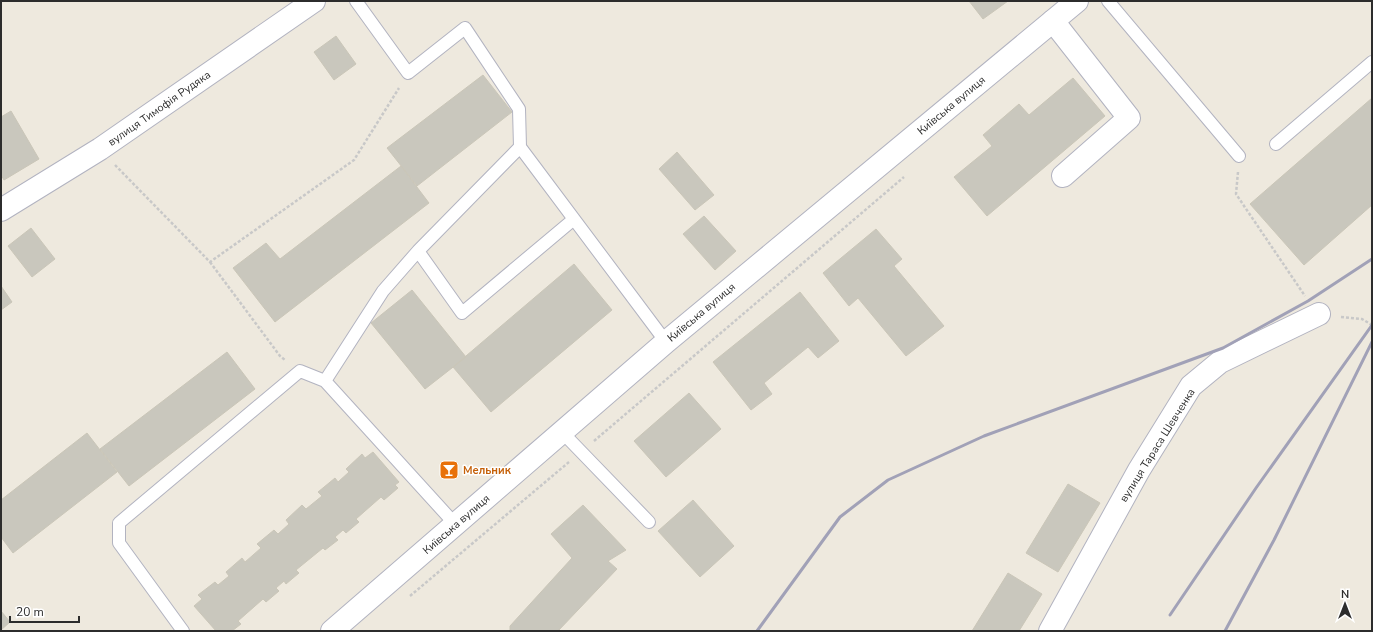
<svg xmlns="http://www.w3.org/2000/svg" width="1373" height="632" font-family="'Nunito Sans',sans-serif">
<rect width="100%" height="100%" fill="#eee9de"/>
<path fill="#c9c7bd" stroke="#cac6b8" d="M 969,1 L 1008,1 L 983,19 Z
M 336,36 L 356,64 L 334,80 L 314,52 Z
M 483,75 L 512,112 L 417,186 L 387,148 Z
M 1073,78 L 1105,116 L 987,216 L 954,177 L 992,146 L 983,135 L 1019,104 L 1029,115 Z
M 1372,98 L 1372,205 L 1304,265 L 1250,204 Z
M 11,111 L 39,159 L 4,180 L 1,175 L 1,117 Z
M 677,152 L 714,195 L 695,210 L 659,169 Z
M 401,166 L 429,203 L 275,322 L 233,268 L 266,243 L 280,259 Z
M 704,216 L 736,251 L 715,270 L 683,234 Z
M 31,228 L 55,259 L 32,277 L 8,246 Z
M 876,229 L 902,259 L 894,266 L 944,326 L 906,356 L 858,298 L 849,306 L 823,273 Z
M 574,264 L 612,310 L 491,412 L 453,367 Z
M 1,286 L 12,302 L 1,310 Z
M 412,290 L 466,357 L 425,389 L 371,323 Z
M 800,292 L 839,341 L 818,358 L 808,347 L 764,383 L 772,394 L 751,410 L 713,362 Z
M 227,352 L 255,389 L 129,486 L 100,449 Z
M 689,393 L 721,429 L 666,477 L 634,441 Z
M 87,433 L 117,472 L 13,553 L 1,537 L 1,500 Z
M 373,452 L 399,482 L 395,485 L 398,488 L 384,500 L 381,497 L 356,519 L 359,522 L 346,533 L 343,530 L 335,537 L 338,540 L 325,550 L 323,548 L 296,570 L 299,573 L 286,584 L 284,581 L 276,588 L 279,591 L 266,602 L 263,599 L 238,621 L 241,624 L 232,631 L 216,631 L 194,606 L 202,599 L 198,595 L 215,582 L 218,585 L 229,576 L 226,572 L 242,558 L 245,562 L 261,548 L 257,544 L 274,530 L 278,534 L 289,524 L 286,520 L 302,505 L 306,509 L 322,496 L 318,492 L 335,478 L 338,482 L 349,472 L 346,469 L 362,454 L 365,458 Z
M 1068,484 L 1100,503 L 1058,572 L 1026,553 Z
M 693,500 L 734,546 L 700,577 L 658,531 Z
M 583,505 L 626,550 L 608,561 L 617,569 L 558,631 L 510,631 L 510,626 L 572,558 L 551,534 Z
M 1008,573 L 1042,594 L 1019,631 L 972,631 Z
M 1,611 L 10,622 L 1,630 Z"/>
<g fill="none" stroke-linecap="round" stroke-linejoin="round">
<g stroke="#b2b3c0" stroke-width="14">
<path id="lane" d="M 356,1 L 408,73 L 465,28 L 519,109 L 520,147 L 666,342
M 1108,1 L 1239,156
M 1276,144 L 1372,62
M 418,251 L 462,313 L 574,219
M 325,381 L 383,291 L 418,251 L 520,147
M 562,432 L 649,522
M 183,631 L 119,543 L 119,523 L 300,371 L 325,381 L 455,524"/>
</g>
<g stroke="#b2b3c0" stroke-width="24">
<path id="street" d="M 1053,21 L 1129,118 L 1063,176
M 1,210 L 100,149 L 314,1
M 1050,631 L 1139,470 L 1191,386 L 1220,362 L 1319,314"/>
</g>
<g stroke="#b2b3c0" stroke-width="24">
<path id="secondary" d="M 332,631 L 666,342 L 1077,1"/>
</g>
<path stroke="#c8c8c8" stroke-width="2.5" stroke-dasharray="3 2" stroke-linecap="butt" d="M 115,165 L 210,262 L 354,160 L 399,88
M 1238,172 L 1236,194 L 1305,296
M 210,262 L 280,356 L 285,360
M 1341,317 L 1362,319 L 1372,325
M 594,441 L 904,177
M 410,596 L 569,462"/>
<use href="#lane" stroke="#fff" stroke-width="12"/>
<use href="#street" stroke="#fff" stroke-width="22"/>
<use href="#secondary" stroke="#fff" stroke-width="22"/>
<path stroke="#a1a1b7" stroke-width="3" d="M 1170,615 L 1256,488 L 1372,325
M 757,631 L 840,517 L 888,480 L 984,436 L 1223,348 L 1308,301 L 1372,259
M 1225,631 L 1274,540 L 1372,342"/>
</g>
<defs>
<g id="bar-square" transform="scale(1)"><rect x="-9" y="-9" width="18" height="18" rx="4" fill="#e8710a" stroke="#fff"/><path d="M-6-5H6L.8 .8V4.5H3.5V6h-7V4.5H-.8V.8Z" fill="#fff"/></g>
</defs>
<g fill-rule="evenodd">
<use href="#bar-square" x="449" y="470"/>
</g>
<g text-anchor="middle" stroke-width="3" stroke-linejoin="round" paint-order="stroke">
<g font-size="11" fill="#2c2c2c" stroke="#fff">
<text transform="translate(951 105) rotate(-40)" y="4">Київська вулиця</text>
<text transform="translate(159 108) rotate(-35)" y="4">вулиця Тимофія Рудяка</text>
<text transform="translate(701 312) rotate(-40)" y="4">Київська вулиця</text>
<text transform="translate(1157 445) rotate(-58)" y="4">вулиця Тараса Шевченка</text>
<text transform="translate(456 524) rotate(-41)" y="4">Київська вулиця</text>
</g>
<g font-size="11" font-weight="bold" fill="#c56008" stroke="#fff" text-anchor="start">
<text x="463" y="474">Мельник</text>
</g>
</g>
<rect width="1373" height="632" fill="none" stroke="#2c2c2c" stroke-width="4"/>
<g transform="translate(1345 604)" stroke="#ffffff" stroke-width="3" paint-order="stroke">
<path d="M0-3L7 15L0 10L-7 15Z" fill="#2c2c2c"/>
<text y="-6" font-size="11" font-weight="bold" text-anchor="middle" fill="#2c2c2c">N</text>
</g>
<path d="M10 616v6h69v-6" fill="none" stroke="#2c2c2c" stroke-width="2"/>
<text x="16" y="616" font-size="12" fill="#2c2c2c" stroke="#ffffff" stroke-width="3" paint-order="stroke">20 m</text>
</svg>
